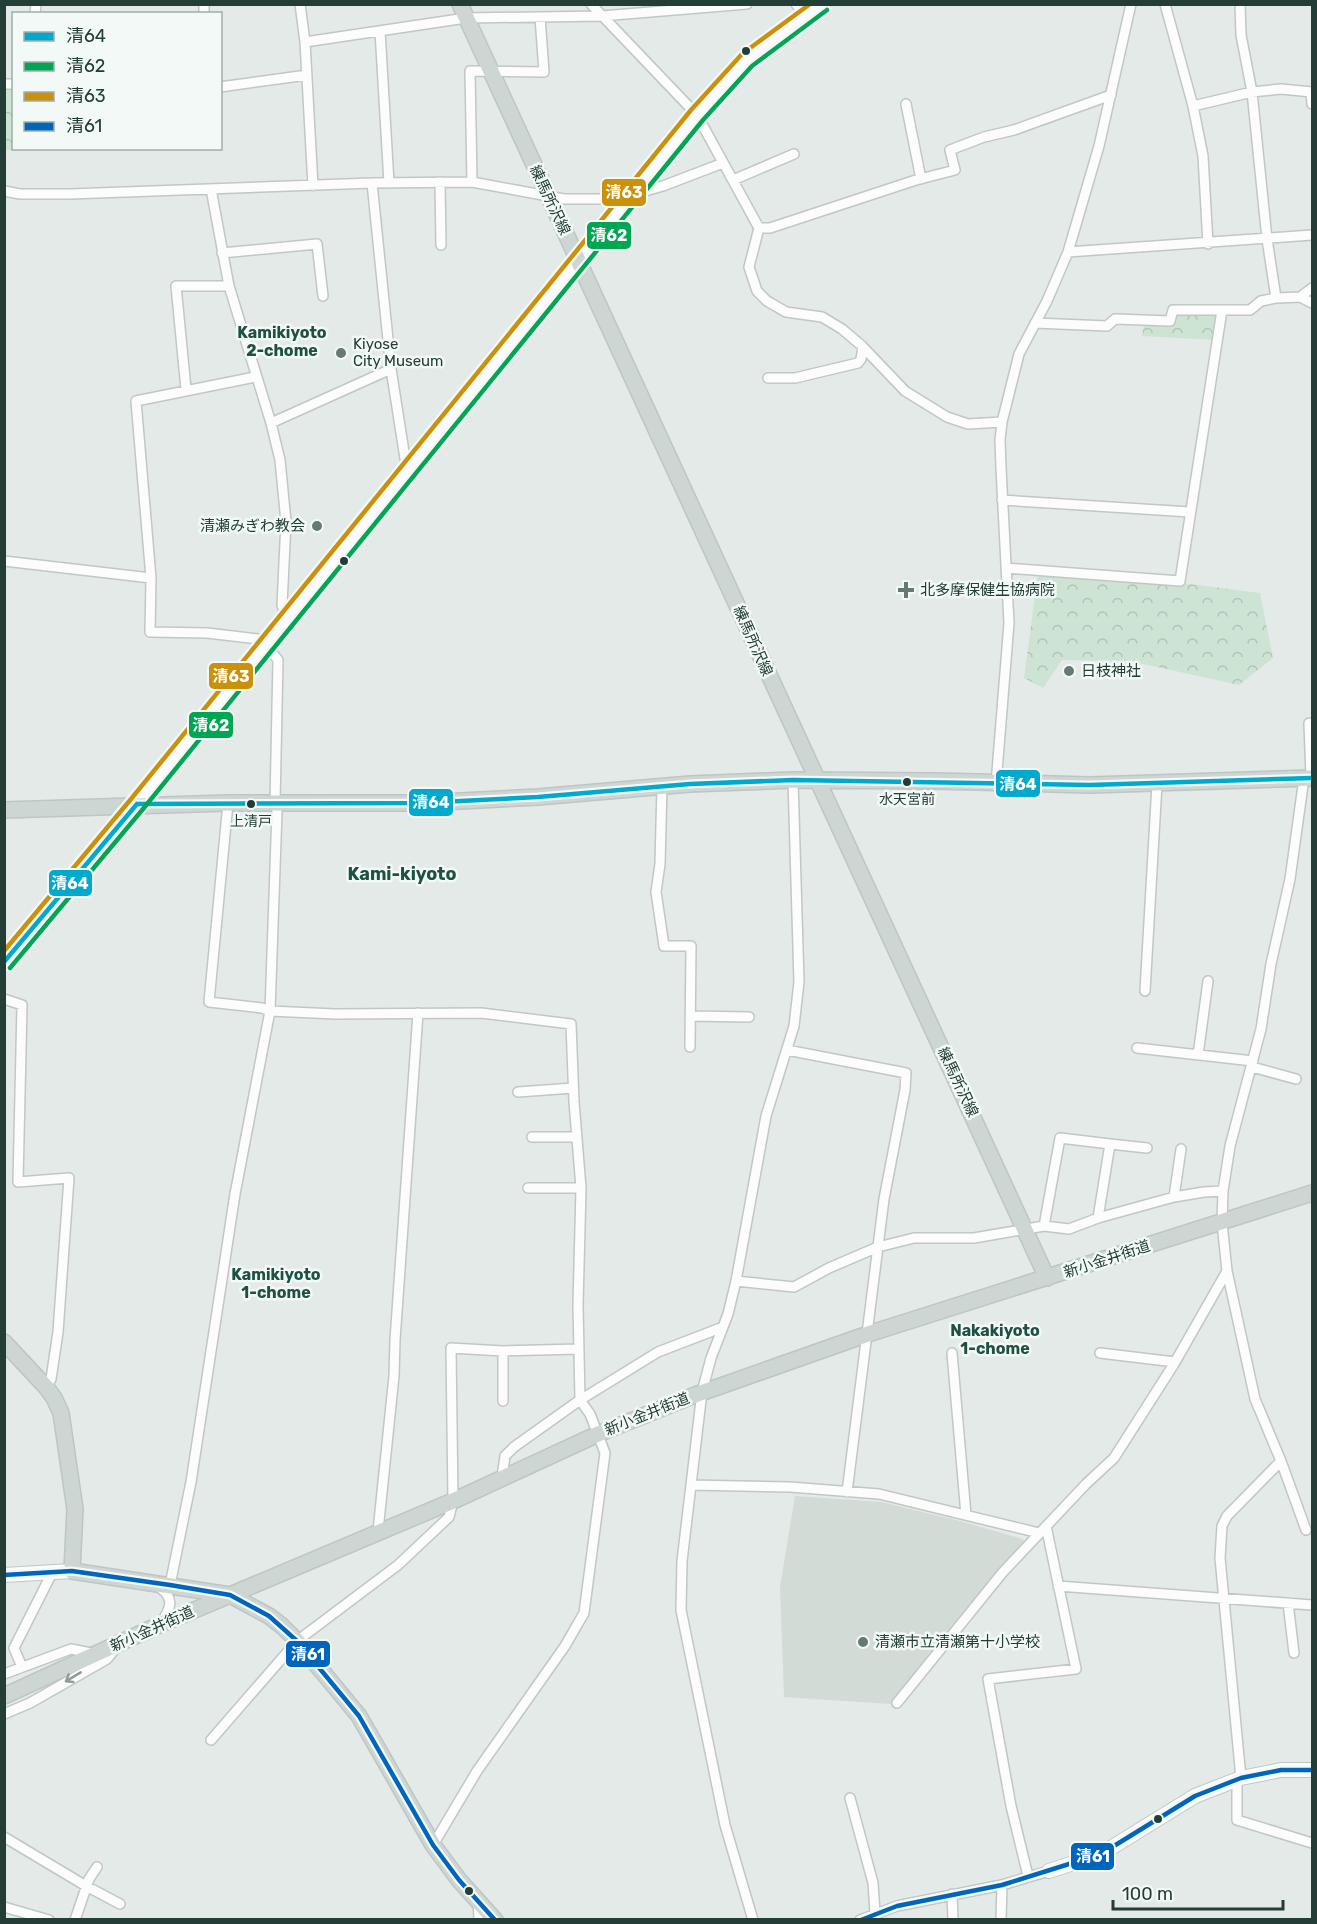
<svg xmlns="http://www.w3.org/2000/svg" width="1317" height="1924" font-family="Rubik,'Noto Sans JP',sans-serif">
<defs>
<pattern id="forest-crowns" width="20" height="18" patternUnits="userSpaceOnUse" patternTransform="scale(1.5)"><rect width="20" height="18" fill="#cde3d4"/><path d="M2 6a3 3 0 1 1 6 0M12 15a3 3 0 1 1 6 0" fill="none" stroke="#b0c4b7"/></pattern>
</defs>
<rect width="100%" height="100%" fill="#e4eae7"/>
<path fill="#d3dbd7" d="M 795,1496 L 881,1502 L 956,1520 L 1023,1539 L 1025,1545 L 890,1704 L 784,1697 L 780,1587 Z"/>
<path fill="url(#forest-crowns)" d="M 4,86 L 13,86 L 14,148 L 33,149 L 5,150 Z
M 1173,310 L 1222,310 L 1217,340 L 1142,336 L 1145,320 L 1170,321 Z
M 1038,573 L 1182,583 L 1260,593 L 1273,658 L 1239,685 L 1130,661 L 1062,660 L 1043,688 L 1024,678 Z"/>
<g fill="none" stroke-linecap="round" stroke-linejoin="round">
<g stroke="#c1c7c4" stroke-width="12">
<path id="street" d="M 204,4 L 204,14
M 300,4 L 305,42 L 313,186
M 591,4 L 697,115 L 759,228 L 749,267 L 757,291 L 767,301 L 786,312 L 822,317 L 842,329 L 862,346 L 905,391 L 947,417 L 968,424 L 1002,422
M 796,4 L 805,16
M 1165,4 L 1193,106 L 1203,156 L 1208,244
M 35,14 L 36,4
M 380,31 L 389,183
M 305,42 L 466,18 L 602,16 L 747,4
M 4,84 L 14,84
M 220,87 L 307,75
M 1311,92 L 1312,104
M 906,104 L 921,179
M 1193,106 L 1252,92 L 1281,89 L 1312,92
M 733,180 L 794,154
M 440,182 L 441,245
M 472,182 L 470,71 L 544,72 L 540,17
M 372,183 L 391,369 L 407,471
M 211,189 L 229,286 L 271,423 L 280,460 L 286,522 L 282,605 L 286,620
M 4,191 L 20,194 L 70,194 L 372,183 L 472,182 L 564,199 L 617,199 L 663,186 L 723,163
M 759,228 L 770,228 L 916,180 L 955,170 L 950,150 L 984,137 L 1014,130 L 1111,95
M 1068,252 L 1312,235
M 222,253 L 317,244 L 323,296
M 1300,297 L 1312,288
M 1276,298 L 1300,297 L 1312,303
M 1035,323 L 1107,326 L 1115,319 L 1170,321 L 1173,310 L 1222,310
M 768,378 L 795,378 L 858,363 L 861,359 L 863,347
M 186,389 L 176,286 L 229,286
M 271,423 L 391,369
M 1002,500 L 1190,512
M 4,561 L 151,578
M 1006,568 L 1180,581 L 1222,310 L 1250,310 L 1261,301 L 1276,298 L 1267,239 L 1252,92 L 1241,35 L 1240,4
M 1309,723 L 1311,778
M 1304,778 L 1290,879 L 1271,964 L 1261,1029 L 1230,1146 L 1223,1191 L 1222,1223 L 1227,1271 L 1255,1399 L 1281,1461 L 1306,1530
M 996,784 L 1009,623 L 1001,468 L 1000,440 L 1002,422 L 1019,354 L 1047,301 L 1068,252 L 1099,146 L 1131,4
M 662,786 L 660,864 L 656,892 L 664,946 L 691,946 L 690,1047
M 228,803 L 209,1002 L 262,1008 L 270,1011 L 335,1014 L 481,1013 L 571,1024 L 574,1102 L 581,1188 L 578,1305 L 580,1400 L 590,1414 L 605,1453 L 584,1613 L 565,1646 L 477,1771 L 433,1845
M 1145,991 L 1157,784
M 4,999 L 22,1005 L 18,1182 L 69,1178 L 58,1332 L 51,1379 L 46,1387
M 690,1016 L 749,1017
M 1137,1048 L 1253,1061
M 787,1050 L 906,1073 L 905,1090 L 884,1199 L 847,1492
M 1198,1055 L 1208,981
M 1252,1067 L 1296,1079
M 518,1092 L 573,1088
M 532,1137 L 577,1137
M 1110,1144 L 1147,1148
M 528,1188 L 581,1188
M 1174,1197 L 1181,1149
M 1044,1226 L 1060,1138 L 1110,1144 L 1098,1218
M 736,1281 L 794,1287 L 829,1268 L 878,1247 L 914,1238 L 974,1238 L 1044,1226 L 1069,1229 L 1098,1218 L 1174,1197 L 1204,1192 L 1223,1191
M 952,1353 L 966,1515
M 1100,1353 L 1175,1362
M 503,1401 L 503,1351
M 502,1477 L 505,1456 L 514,1447 L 580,1400 L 658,1352 L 723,1327
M 691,1485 L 790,1487 L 879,1494 L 1039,1533
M 378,1531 L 394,1376 L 395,1340 L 418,1013
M 170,1585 L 191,1482 L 235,1194 L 270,1011 L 277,811 L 275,803 L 278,660 L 266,645 L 258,639 L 207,633 L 150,632 L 151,578 L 136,401 L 255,377
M 1058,1586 L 1312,1605
M 159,1587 C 176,1599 170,1609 161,1623
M 1288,1603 L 1294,1653
M 22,1667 L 14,1648 L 53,1571
M 4,1674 L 71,1649 L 96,1654
M 897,1703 L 1003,1572 L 1086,1484 L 1114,1458 L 1174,1364 L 1227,1271
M 4,1714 L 30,1703 L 107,1659 L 116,1648
M 211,1740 L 297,1641 L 398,1565 L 449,1517 L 453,1501 L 451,1348 L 503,1351 L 579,1349
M 1241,1778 L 1220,1558 L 1222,1526 L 1227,1516 L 1281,1461
M 1237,1779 L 1237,1820 L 1312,1843
M 850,1798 L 873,1883 L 875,1913
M 4,1837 L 86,1886 L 120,1904
M 1028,1876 L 1011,1806 L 988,1679 L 1076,1669 L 1046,1526
M 952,1894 L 953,1920
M 478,1901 L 479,1920
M 4,1907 L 49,1920
M 75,1920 L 89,1879 L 97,1867
M 753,1920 L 725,1825 L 681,1610 L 682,1561 L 702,1392 L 711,1358 L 728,1314 L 736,1281 L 766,1116 L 794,1026 L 799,982 L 793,780
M 860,1920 L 897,1906 L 1002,1885 L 1049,1871
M 1001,1920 L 1002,1885"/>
</g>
<g stroke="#c0c8c5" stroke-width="16">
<path id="secondary" d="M 4,963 L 137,804 L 697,115 L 747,60 L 823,4
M 4,1575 L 72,1571
M 1049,1871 L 1101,1854 L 1195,1796 L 1241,1778 L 1281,1770 L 1312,1770"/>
</g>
<g stroke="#bdc6c3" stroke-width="18">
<path id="primary" d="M 460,4 L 1047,1278
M 4,810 L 228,803 L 421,803 L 538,797 L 690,784 L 793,780 L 937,781 L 1090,785 L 1312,778
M 4,1342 L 46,1387 L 54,1398 L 61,1413 L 75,1509 L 72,1571 L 230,1595 L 269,1616 L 282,1626 L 297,1641 L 359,1716 L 433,1845 L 459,1880 L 495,1920
M 4,1696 L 159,1625 L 453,1501 L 598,1434 L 695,1395 L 868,1334 L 1312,1193"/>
</g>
<use href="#street" stroke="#fbfcfb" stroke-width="9"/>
<use href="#secondary" stroke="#fbfcfb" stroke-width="14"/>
<use href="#primary" stroke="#ced6d3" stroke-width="15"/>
<g stroke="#f3f9f6" stroke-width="9">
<path id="bus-1" d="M 137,804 L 421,803 L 538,797 L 690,784 L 793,780 L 1090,785 L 1312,778
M 4,962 L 137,804"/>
</g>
<g stroke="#f3f9f6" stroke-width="9">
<path id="bus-2" d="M 10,968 L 143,809 L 703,120 L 752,66 L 827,10"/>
</g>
<g stroke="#f3f9f6" stroke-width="9">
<path id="bus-3" d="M 4,951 L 131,799 L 691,110 L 742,54 L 810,4"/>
</g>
<g stroke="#f3f9f6" stroke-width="9">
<path id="bus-4" d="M 4,1575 L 72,1571 L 170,1585 L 230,1595 L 269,1616 L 297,1641 L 359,1716 L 433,1845 L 459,1880 L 495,1920
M 861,1920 L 897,1906 L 1002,1885 L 1101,1854 L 1195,1796 L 1241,1778 L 1281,1770 L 1312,1770"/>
</g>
<use href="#bus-1" stroke="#00a9ce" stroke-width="4.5"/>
<use href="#bus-2" stroke="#00a651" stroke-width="4.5"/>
<use href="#bus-3" stroke="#cc910b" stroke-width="4.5"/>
<use href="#bus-4" stroke="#0065bd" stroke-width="4.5"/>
</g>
<defs><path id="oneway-shaft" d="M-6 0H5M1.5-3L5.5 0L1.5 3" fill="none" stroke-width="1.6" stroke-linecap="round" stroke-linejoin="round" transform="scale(1.5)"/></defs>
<use stroke="#8e9d99" href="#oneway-shaft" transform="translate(73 1677) rotate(149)"/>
<g fill="#223e37" stroke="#f3f9f6" stroke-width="2">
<circle cx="746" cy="51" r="5"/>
<circle cx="344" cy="561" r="5"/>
<circle cx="907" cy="782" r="5"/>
<circle cx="251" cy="804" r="5"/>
<circle cx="1158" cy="1819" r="5"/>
<circle cx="469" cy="1891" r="5"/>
</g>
<g fill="#667a75" stroke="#f3f9f6" stroke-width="2">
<circle cx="341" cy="353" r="6"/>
<circle cx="317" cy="526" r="6"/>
<path d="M903 581h6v6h6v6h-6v6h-6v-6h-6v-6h6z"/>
<circle cx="1069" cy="671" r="6"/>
<circle cx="863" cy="1642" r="6"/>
</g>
<g text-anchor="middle" stroke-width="5" stroke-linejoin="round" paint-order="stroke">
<g font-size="14" fill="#223e37" stroke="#f3f9f6">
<text x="907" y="804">水天宮前</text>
<text x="251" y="826">上清戸</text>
</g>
<g font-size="15" fill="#223e37" stroke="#f3f9f6">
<text transform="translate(550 200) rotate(65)" y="5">練馬所沢線</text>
<text transform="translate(753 641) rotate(66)" y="5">練馬所沢線</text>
<text transform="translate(958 1082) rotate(65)" y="5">練馬所沢線</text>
<text transform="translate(1107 1259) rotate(-18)" y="5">新小金井街道</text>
<text transform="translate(647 1414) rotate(-22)" y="5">新小金井街道</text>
<text transform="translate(152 1629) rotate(-24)" y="5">新小金井街道</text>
</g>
<g font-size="15" fill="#223e37" stroke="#f3f9f6" text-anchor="start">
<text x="353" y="349">Kiyose<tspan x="353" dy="17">City Museum</tspan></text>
<text x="305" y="531" text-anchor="end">清瀬みぎわ教会</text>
<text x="920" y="595">北多摩保健生協病院</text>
<text x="1081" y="676">日枝神社</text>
<text x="875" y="1647">清瀬市立清瀬第十小学校</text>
</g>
<g font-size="16" font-weight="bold" fill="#1e5044" stroke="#f3f9f6">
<text x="282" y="338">Kamikiyoto<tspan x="282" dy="18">2-chome</tspan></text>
<text x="276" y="1280">Kamikiyoto<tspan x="276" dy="18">1-chome</tspan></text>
<text x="995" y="1336">Nakakiyoto<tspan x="995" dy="18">1-chome</tspan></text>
</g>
<g font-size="18" font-weight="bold" fill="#1e5044" stroke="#f3f9f6">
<text x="402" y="880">Kami-kiyoto</text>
</g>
</g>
<g stroke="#f3f9f6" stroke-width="2">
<rect x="601" y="178" width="46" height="29" rx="6" fill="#cc910b"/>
<rect x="586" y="221" width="46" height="29" rx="6" fill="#00a651"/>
<rect x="208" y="662" width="46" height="28" rx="6" fill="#cc910b"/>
<rect x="188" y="711" width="46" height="28" rx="6" fill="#00a651"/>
<rect x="995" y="769" width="46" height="29" rx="6" fill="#00a9ce"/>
<rect x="408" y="788" width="46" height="29" rx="6" fill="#00a9ce"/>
<rect x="48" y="869" width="45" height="28" rx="6" fill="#00a9ce"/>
<rect x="285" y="1640" width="46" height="28" rx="6" fill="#0065bd"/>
<rect x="1070" y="1842" width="45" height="29" rx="6" fill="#0065bd"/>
</g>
<g font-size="16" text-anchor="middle" font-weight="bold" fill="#fff">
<text x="624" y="198">清63</text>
<text x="609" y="241">清62</text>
<text x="231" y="682">清63</text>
<text x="211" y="731">清62</text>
<text x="1018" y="790">清64</text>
<text x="431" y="808">清64</text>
<text x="70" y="889">清64</text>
<text x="308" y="1660">清61</text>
<text x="1093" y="1862">清61</text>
</g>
<rect width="1317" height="1924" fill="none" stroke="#223e37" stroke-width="12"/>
<rect x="12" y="12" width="210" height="138" fill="#f3f9f6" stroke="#9faeaa" stroke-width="1.5"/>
<rect x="24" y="32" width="30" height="9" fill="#00a9ce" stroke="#9faeaa" stroke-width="1.5"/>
<text x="66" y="42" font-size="18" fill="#223e37">清64</text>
<rect x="24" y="62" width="30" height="9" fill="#00a651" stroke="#9faeaa" stroke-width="1.5"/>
<text x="66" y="72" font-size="18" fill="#223e37">清62</text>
<rect x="24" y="92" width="30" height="9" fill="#cc910b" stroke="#9faeaa" stroke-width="1.5"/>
<text x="66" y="102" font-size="18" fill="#223e37">清63</text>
<rect x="24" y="122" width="30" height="9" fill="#0065bd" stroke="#9faeaa" stroke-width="1.5"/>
<text x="66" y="132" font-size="18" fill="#223e37">清61</text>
<path d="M1113 1900v9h170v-9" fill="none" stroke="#223e37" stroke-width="3"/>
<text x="1122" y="1900" font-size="18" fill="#223e37" stroke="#f3f9f6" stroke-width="4.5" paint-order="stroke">100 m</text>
</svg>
